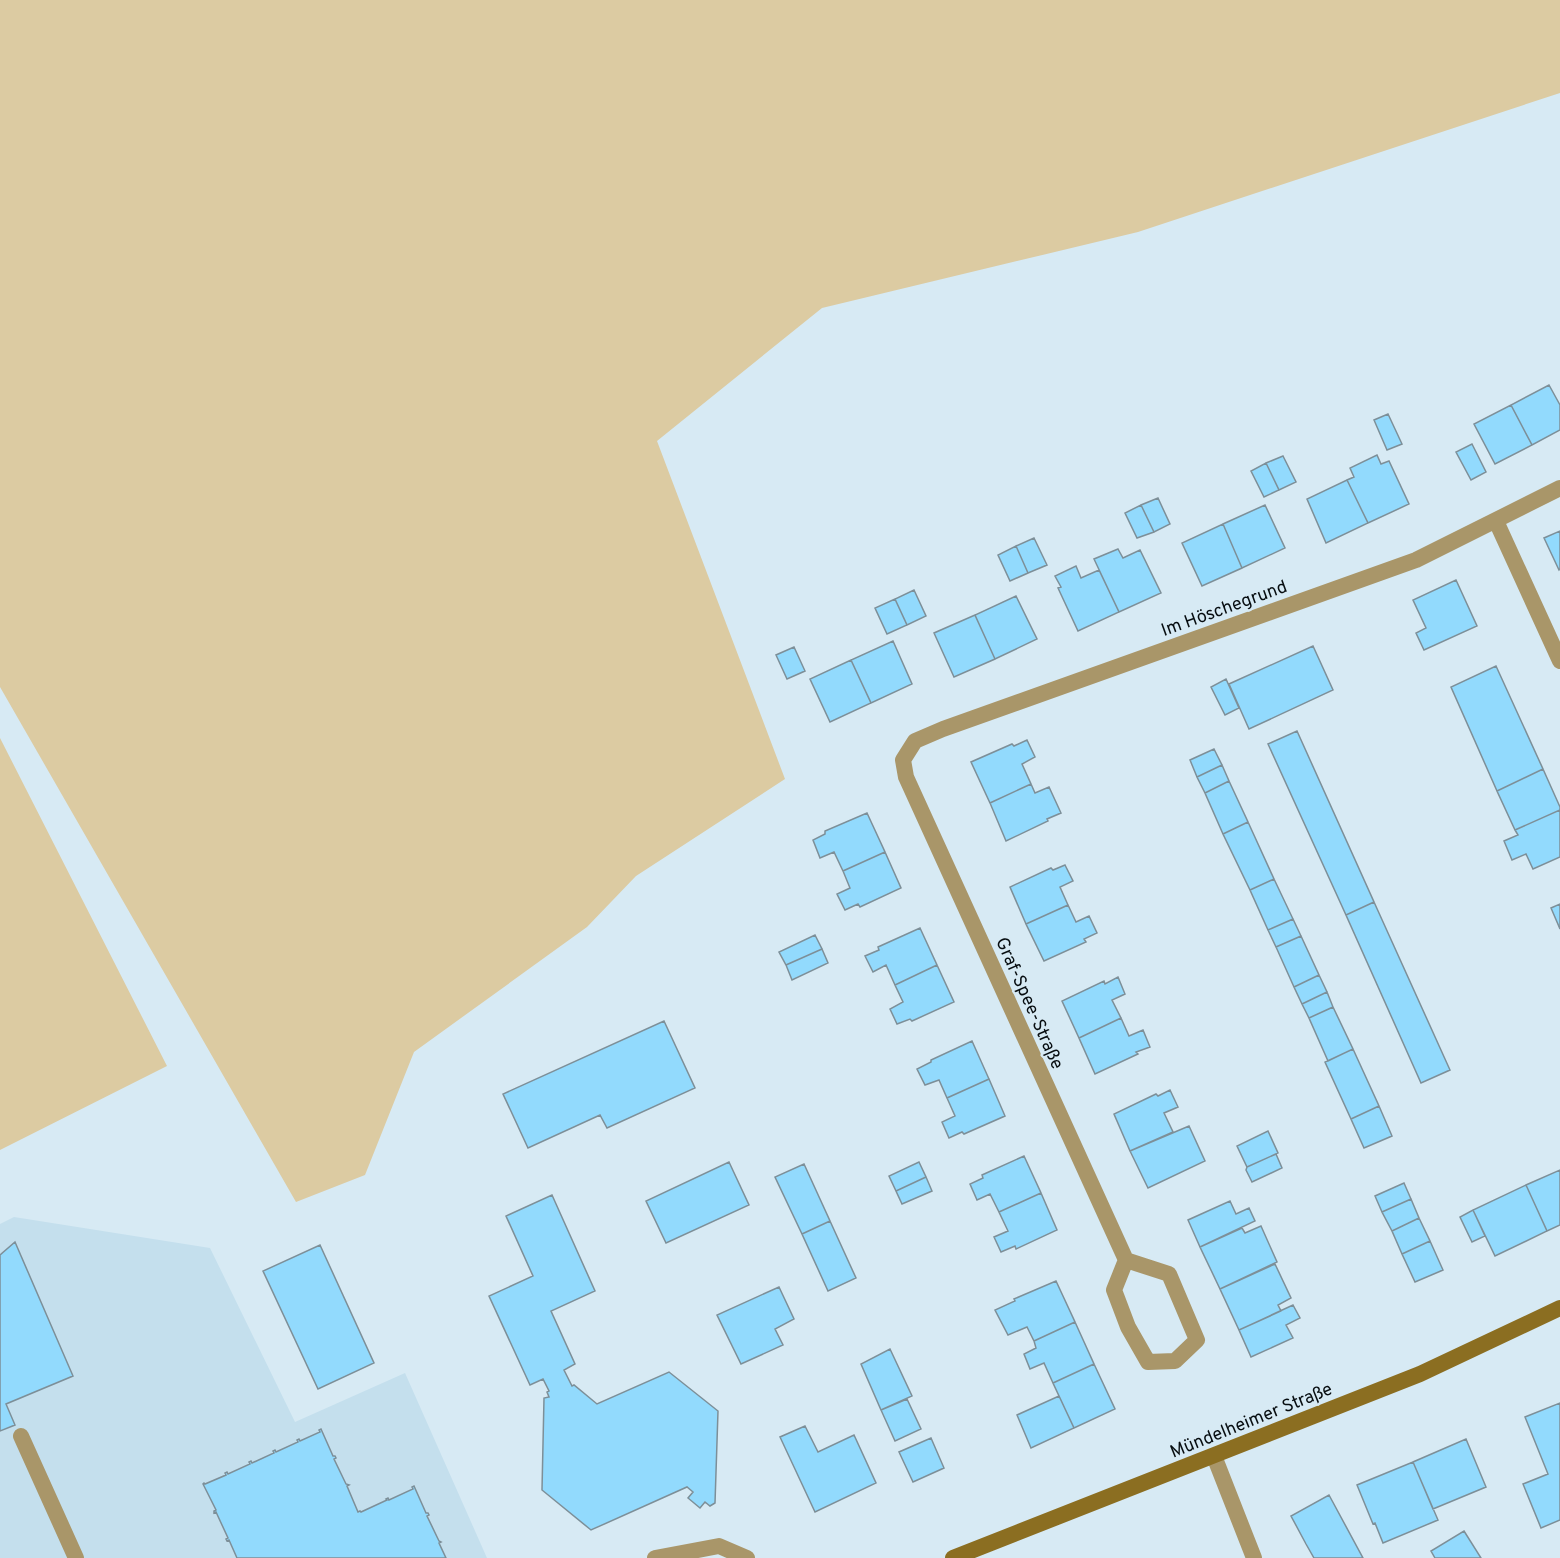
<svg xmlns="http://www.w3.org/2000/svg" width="1560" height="1558" font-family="Overpass,sans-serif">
<rect width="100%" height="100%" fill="#d7eaf4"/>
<path fill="#c4dfed" d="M 14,1217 L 210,1248 L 295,1422 L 405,1373 L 487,1558 L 0,1558 L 0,1224 Z"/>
<path fill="#dccba2" d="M 0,0 L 1560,0 L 1560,93 L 1138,232 L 822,308 L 657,441 L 785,779 L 636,876 L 587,927 L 414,1052 L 365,1175 L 296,1202 L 0,687 Z
M 0,738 L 167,1066 L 0,1150 Z"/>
<path fill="#92dafd" stroke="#7d8f98" stroke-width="1.5" d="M 1549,385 L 1560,405 L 1560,430 L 1532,445 L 1511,405 Z
M 1511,405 L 1532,445 L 1495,464 L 1474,424 Z
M 1388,414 L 1402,444 L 1387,450 L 1374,420 Z
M 1472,444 L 1486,472 L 1471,480 L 1456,452 Z
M 1377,455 L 1381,464 L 1389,461 L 1409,504 L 1368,523 L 1347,480 L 1354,477 L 1350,468 Z
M 1283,456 L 1296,482 L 1279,490 L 1266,463 Z
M 1266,463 L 1279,490 L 1264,497 L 1251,471 Z
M 1347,480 L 1368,523 L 1326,543 L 1307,499 Z
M 1158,498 L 1170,524 L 1154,532 L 1141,505 Z
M 1141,505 L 1154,532 L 1137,538 L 1125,513 Z
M 1265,505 L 1285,548 L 1242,568 L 1223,524 Z
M 1223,524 L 1242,568 L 1202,586 L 1182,543 Z
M 1560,531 L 1560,569 L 1559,570 L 1544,538 Z
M 1034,538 L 1047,565 L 1028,573 L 1016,546 Z
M 1016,546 L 1028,573 L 1010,581 L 998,555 Z
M 1118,549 L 1123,558 L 1140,550 L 1161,593 L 1119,612 L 1094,559 Z
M 1076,566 L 1081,578 L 1099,570 L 1119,612 L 1078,631 L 1058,588 L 1061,587 L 1055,576 Z
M 1456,580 L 1477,626 L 1424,650 L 1416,633 L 1426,628 L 1413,600 Z
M 914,590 L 926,616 L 907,625 L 895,599 Z
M 1016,596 L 1037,639 L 995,659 L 975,615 Z
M 895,599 L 907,625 L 887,634 L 875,608 Z
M 975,615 L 995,659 L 954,677 L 934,633 Z
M 893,641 L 912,684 L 871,703 L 851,660 Z
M 1313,646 L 1333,690 L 1249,729 L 1229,684 Z
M 794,647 L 805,671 L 787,679 L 776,655 Z
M 851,660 L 871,703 L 830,722 L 810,679 Z
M 1496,666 L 1543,769 L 1497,791 L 1451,687 Z
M 1226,679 L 1239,708 L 1225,715 L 1211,687 Z
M 1297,731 L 1374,902 L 1346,915 L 1268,744 Z
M 1027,740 L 1035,757 L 1022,764 L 1031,784 L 990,803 L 971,762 L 1012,744 L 1014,746 Z
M 1214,749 L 1222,765 L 1197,777 L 1190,760 Z
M 1222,765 L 1229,781 L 1205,793 L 1197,777 Z
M 1543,769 L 1560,807 L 1560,810 L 1515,830 L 1497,791 Z
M 1229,781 L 1248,822 L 1223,834 L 1205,793 Z
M 1031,784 L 1035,793 L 1049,787 L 1061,813 L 1047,819 L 1048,821 L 1006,841 L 990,803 Z
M 1560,810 L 1560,857 L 1533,869 L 1526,854 L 1512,860 L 1504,841 L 1518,835 L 1515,830 Z
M 867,813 L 885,852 L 843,871 L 834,852 L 820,858 L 813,840 L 825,834 L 825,831 Z
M 1248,822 L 1274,879 L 1250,890 L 1223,834 Z
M 885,852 L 901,888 L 860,907 L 858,904 L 845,910 L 837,894 L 850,888 L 843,871 Z
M 1065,865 L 1073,881 L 1060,887 L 1068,905 L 1026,924 L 1010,887 L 1051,868 L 1053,870 Z
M 1274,879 L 1293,919 L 1268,930 L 1250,890 Z
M 1374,902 L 1450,1070 L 1421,1083 L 1346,915 Z
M 1560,904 L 1560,929 L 1551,908 Z
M 1068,905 L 1076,922 L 1089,916 L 1097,933 L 1084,939 L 1086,942 L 1044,961 L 1026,924 Z
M 1293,919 L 1301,936 L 1276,947 L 1268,930 Z
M 920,928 L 937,965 L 895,985 L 886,965 L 873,972 L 865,956 L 879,950 L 878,947 Z
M 815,935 L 822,949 L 786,965 L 779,952 Z
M 1301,936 L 1319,975 L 1294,987 L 1276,947 Z
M 822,949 L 828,963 L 792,980 L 786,965 Z
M 937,965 L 954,1002 L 912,1021 L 910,1019 L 897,1024 L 890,1009 L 903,1002 L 895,985 Z
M 1319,975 L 1327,992 L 1302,1004 L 1294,987 Z
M 1118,977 L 1125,994 L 1112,1000 L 1121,1018 L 1079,1038 L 1062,1001 L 1104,981 L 1105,984 Z
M 1327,992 L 1333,1007 L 1309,1018 L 1302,1004 Z
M 1333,1007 L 1353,1049 L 1328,1061 L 1309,1018 Z
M 1121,1018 L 1129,1036 L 1143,1030 L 1150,1047 L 1136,1052 L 1138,1054 L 1095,1074 L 1079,1038 Z
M 664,1021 L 695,1088 L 607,1128 L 600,1115 L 528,1148 L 503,1094 Z
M 972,1041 L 989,1079 L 947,1098 L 939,1080 L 925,1085 L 917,1069 L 931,1062 L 931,1060 Z
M 1353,1049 L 1379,1106 L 1351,1119 L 1325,1062 Z
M 989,1079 L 1005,1116 L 964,1134 L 962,1132 L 949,1138 L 942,1122 L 955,1116 L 947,1098 Z
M 1170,1090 L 1178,1107 L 1164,1113 L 1173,1132 L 1130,1151 L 1114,1114 L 1156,1094 L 1158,1096 Z
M 1379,1106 L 1392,1136 L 1364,1148 L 1351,1119 Z
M 1189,1126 L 1205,1161 L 1148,1188 L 1130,1151 Z
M 1268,1131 L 1278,1153 L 1247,1167 L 1237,1146 Z
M 1276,1154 L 1282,1168 L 1252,1182 L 1246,1170 L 1247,1167 Z
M 1024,1156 L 1041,1193 L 999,1212 L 990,1194 L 977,1200 L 970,1184 L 983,1178 L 982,1175 Z
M 729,1162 L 749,1205 L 666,1243 L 646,1201 Z
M 919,1162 L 926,1177 L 896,1191 L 889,1176 Z
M 804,1164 L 830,1221 L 802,1234 L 775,1177 Z
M 1560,1170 L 1560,1225 L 1547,1231 L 1526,1185 Z
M 926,1177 L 932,1191 L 902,1204 L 896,1191 Z
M 1404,1183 L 1411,1199 L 1382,1212 L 1375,1196 Z
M 1526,1185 L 1547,1231 L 1495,1256 L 1473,1210 Z
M 1041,1193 L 1057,1230 L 1016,1249 L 1015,1246 L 1001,1252 L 994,1237 L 1008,1231 L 999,1212 Z
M 552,1195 L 595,1291 L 551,1311 L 575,1364 L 564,1370 L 572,1386 L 574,1385 L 597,1404 L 669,1372 L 718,1411 L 715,1503 L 710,1506 L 705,1502 L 700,1508 L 688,1498 L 693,1492 L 687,1487 L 591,1530 L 542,1490 L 544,1398 L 549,1397 L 547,1392 L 549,1391 L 543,1379 L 530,1385 L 489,1296 L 533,1276 L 506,1216 Z
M 1411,1199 L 1419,1218 L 1392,1231 L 1382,1212 Z
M 1230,1201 L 1236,1214 L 1249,1208 L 1255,1221 L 1200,1247 L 1188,1220 Z
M 1473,1210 L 1485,1236 L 1472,1242 L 1460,1217 Z
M 1419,1218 L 1430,1241 L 1402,1254 L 1392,1231 Z
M 830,1221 L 856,1278 L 828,1291 L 802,1234 Z
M 1261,1226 L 1277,1262 L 1220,1289 L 1200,1247 L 1242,1228 L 1245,1233 Z
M 1430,1241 L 1443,1270 L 1415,1282 L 1402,1254 Z
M 15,1242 L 73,1376 L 6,1404 L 15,1425 L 0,1431 L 0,1255 Z
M 320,1245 L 374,1363 L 318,1389 L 263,1271 Z
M 1275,1264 L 1291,1298 L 1278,1305 L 1281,1311 L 1239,1330 L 1220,1289 Z
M 1056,1281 L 1075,1322 L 1034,1341 L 1027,1327 L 1008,1335 L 995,1310 L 1015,1301 L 1014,1299 Z
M 779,1287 L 794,1319 L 775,1329 L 783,1345 L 741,1364 L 717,1315 Z
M 1293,1305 L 1300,1318 L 1286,1325 L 1293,1338 L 1251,1357 L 1239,1330 Z
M 1075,1322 L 1094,1364 L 1053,1383 L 1044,1363 L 1030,1369 L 1024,1354 L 1036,1348 L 1034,1341 Z
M 890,1349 L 912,1396 L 881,1410 L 861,1364 Z
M 1094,1364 L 1115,1409 L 1074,1428 L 1053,1383 Z
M 1059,1396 L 1074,1428 L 1031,1448 L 1017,1415 Z
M 907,1399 L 921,1429 L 895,1441 L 881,1410 Z
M 1560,1403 L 1560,1520 L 1541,1528 L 1523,1484 L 1548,1474 L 1525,1417 Z
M 805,1426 L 818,1452 L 854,1435 L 876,1483 L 815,1512 L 780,1437 Z
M 321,1429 L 333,1456 L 335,1456 L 336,1458 L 334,1459 L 346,1484 L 349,1485 L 347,1486 L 358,1512 L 360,1511 L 361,1512 L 387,1500 L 386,1499 L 388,1498 L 389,1500 L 413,1489 L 412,1487 L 414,1486 L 426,1513 L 428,1513 L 429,1515 L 427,1516 L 439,1541 L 441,1542 L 439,1543 L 446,1558 L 237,1558 L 229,1540 L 227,1541 L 226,1539 L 228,1538 L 216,1512 L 214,1513 L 214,1511 L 216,1510 L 203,1484 L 204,1483 L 205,1484 L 226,1475 L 225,1473 L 227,1472 L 228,1474 L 250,1464 L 249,1462 L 251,1461 L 252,1463 L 274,1453 L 273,1451 L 275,1450 L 276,1452 L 298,1442 L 297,1440 L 299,1439 L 300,1441 L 320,1432 L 319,1430 Z
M 931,1438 L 944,1468 L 913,1482 L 899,1452 Z
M 1466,1439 L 1486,1487 L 1433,1509 L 1413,1462 Z
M 1413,1462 L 1438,1520 L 1383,1543 L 1375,1523 L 1373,1524 L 1357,1485 Z
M 1329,1495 L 1363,1558 L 1314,1558 L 1306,1544 L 1291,1516 Z
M 1464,1531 L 1481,1558 L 1435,1558 L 1431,1551 Z"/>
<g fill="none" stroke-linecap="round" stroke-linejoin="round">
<path stroke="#a99669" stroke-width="16" d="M 21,1436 L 76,1558
M 655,1558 L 719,1546 L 747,1558"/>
<path stroke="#a99669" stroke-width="16" d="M 1496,521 L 1560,661
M 1126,1260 L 1169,1274 L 1197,1340 L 1175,1361 L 1148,1362 L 1128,1327 L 1114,1290 L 1126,1260 L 906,777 L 903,760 L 915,741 L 943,729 L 1416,560 L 1560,488
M 1214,1456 L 1254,1558"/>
<path stroke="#8b6e21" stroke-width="16" d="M 953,1558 L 1420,1374 L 1560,1308"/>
</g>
<g text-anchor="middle" stroke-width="4.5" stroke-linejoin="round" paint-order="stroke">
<g font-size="18" fill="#070d10" stroke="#d7eaf4">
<text transform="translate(1224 608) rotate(-20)" y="6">Im Höschegrund</text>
<text transform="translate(1030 1003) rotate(66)" y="6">Graf-Spee-Straße</text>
<text transform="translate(1251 1420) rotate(-22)" y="6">Mündelheimer Straße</text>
</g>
</g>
</svg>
